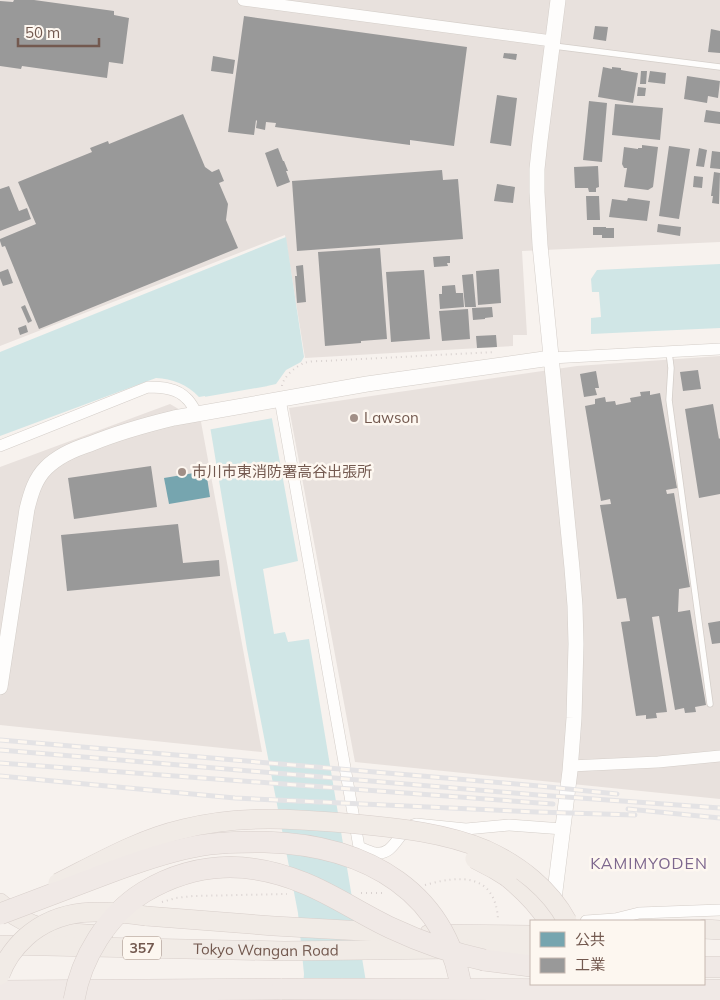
<svg xmlns="http://www.w3.org/2000/svg" width="720" height="1000" font-family="Mulish,'Noto Sans JP',sans-serif">
<rect width="100%" height="100%" fill="#f7f2ee"/>
<path fill="#e8e1dd" d="M 0,0 L 720,0 L 720,242 L 522,251 L 527,335 L 513,335 L 513,346 L 305,358 L 285,235 L 0,346 Z
M 720,356 L 720,799 L 355,762 L 289,408 L 577,366 Z
M 170,404 L 201,422 L 262,752 L 0,725 L 0,467 Z"/>
<path fill="#d0e6e6" d="M 286,237 L 304,357 L 301,362 L 286,370 L 276,384 L 267,386 L 272,419 L 298,561 L 263,569 L 274,634 L 285,632 L 288,642 L 309,639 L 369,1000 L 302,1000 L 304,974 L 298,913 L 247,649 L 205,396 L 199,397 C 187,384 172,379 156,378 L 0,436 L 0,352 Z
M 720,264 L 720,328 L 591,334 L 591,318 L 601,317 L 599,292 L 592,292 L 591,279 L 597,270 Z"/>
<path fill="#f7f2ee" d="M 268,386 L 273,418 L 207,430 L 204,397 Z"/>
<path fill="#76a5af" d="M 206,471 L 210,497 L 169,504 L 164,478 Z"/>
<path fill="#999" d="M 14,0 L 34,0 L 114,11 L 114,15 L 129,18 L 123,64 L 109,62 L 107,78 L 22,66 L 21,69 L 0,66 L 0,1 L 13,2 Z
M 244,16 L 467,47 L 454,146 L 410,140 L 410,145 L 275,127 L 276,123 L 266,122 L 265,130 L 256,128 L 257,121 L 256,120 L 254,135 L 228,132 Z
M 595,26 L 608,27 L 606,41 L 593,39 Z
M 711,29 L 720,31 L 720,53 L 708,52 Z
M 504,53 L 517,54 L 516,60 L 503,58 Z
M 213,56 L 235,60 L 233,74 L 211,71 Z
M 603,67 L 612,69 L 612,67 L 621,68 L 621,70 L 638,73 L 633,103 L 598,97 Z
M 641,71 L 647,71 L 646,84 L 640,84 Z
M 650,71 L 666,73 L 665,84 L 648,82 Z
M 687,76 L 720,81 L 718,98 L 708,96 L 707,103 L 684,99 Z
M 638,87 L 646,88 L 645,96 L 637,96 Z
M 497,95 L 517,98 L 511,146 L 490,143 Z
M 589,101 L 607,103 L 602,162 L 583,160 Z
M 615,104 L 663,108 L 660,140 L 612,135 Z
M 706,110 L 720,112 L 720,124 L 704,122 Z
M 183,114 L 205,167 L 212,172 L 219,169 L 224,181 L 219,183 L 228,204 L 226,220 L 238,248 L 39,329 L 5,246 L 2,247 L 0,241 L 0,239 L 36,224 L 18,182 L 92,152 L 90,148 L 108,141 L 109,144 Z
M 642,145 L 658,147 L 653,187 L 648,190 L 624,187 L 627,168 L 624,168 L 622,164 L 624,147 L 638,149 L 638,148 L 642,148 Z
M 669,146 L 690,149 L 679,219 L 659,216 Z
M 278,148 L 283,161 L 284,161 L 288,171 L 286,171 L 290,182 L 277,187 L 265,153 Z
M 699,148 L 707,150 L 704,167 L 696,166 Z
M 712,151 L 720,152 L 720,169 L 710,168 Z
M 598,166 L 599,187 L 596,188 L 596,192 L 589,192 L 588,188 L 575,188 L 574,167 Z
M 442,170 L 443,180 L 458,179 L 463,239 L 297,251 L 292,181 Z
M 714,172 L 720,173 L 719,204 L 712,203 L 713,196 L 711,196 Z
M 694,176 L 703,177 L 702,188 L 693,187 Z
M 497,184 L 515,187 L 513,203 L 494,201 Z
M 9,186 L 19,211 L 27,208 L 31,219 L 0,231 L 0,189 Z
M 586,196 L 599,196 L 600,220 L 587,220 Z
M 628,198 L 650,201 L 647,221 L 609,217 L 612,199 L 627,201 Z
M 658,224 L 681,227 L 680,236 L 657,232 Z
M 593,227 L 606,227 L 606,228 L 614,228 L 614,238 L 602,238 L 602,235 L 593,235 Z
M 380,248 L 387,339 L 361,341 L 361,343 L 325,346 L 318,252 Z
M 447,256 L 450,256 L 450,263 L 447,263 L 448,266 L 434,267 L 433,257 Z
M 303,265 L 306,302 L 297,303 L 295,276 L 297,276 L 296,266 Z
M 8,269 L 13,283 L 3,286 L 0,278 L 0,272 Z
M 499,269 L 501,303 L 478,305 L 476,271 Z
M 424,270 L 430,339 L 391,342 L 386,272 Z
M 473,274 L 476,307 L 465,307 L 462,275 Z
M 455,285 L 456,293 L 463,293 L 464,307 L 440,309 L 439,294 L 442,294 L 442,286 Z
M 25,305 L 32,321 L 28,323 L 21,307 Z
M 492,307 L 493,317 L 485,318 L 485,319 L 473,320 L 472,308 Z
M 468,309 L 470,339 L 442,341 L 439,311 Z
M 26,325 L 28,332 L 20,335 L 18,328 Z
M 496,335 L 497,347 L 477,348 L 476,336 Z
M 698,370 L 701,389 L 683,391 L 680,372 Z
M 596,371 L 599,388 L 595,388 L 597,395 L 584,397 L 580,374 Z
M 650,391 L 650,395 L 660,393 L 677,488 L 666,490 L 667,494 L 674,493 L 690,587 L 679,589 L 678,612 L 690,610 L 706,705 L 695,707 L 696,712 L 685,713 L 684,708 L 675,710 L 659,616 L 652,617 L 667,712 L 656,713 L 657,718 L 646,719 L 646,715 L 636,716 L 621,622 L 630,621 L 626,598 L 617,599 L 600,505 L 611,504 L 610,499 L 601,501 L 585,406 L 595,404 L 595,399 L 605,397 L 606,402 L 615,401 L 616,405 L 631,402 L 630,398 L 641,396 L 640,392 Z
M 713,404 L 719,439 L 720,438 L 720,494 L 699,498 L 685,409 Z
M 151,466 L 157,507 L 74,519 L 68,478 Z
M 178,524 L 183,563 L 219,560 L 220,576 L 67,591 L 61,535 Z
M 720,621 L 720,643 L 712,644 L 708,623 Z"/>
<g fill="none" stroke-linecap="round" stroke-linejoin="round">
<g stroke="#d4cec9" stroke-width="7">
<path id="service" d="M 554,46 L 720,67
M 669,352 L 671,368 L 669,400 L 710,704"/>
</g>
<g stroke="#d4cec9" stroke-width="12">
<path id="minor" d="M 243,0 L 552,41
M 551,358 L 720,349
M 280,399 L 359,847 C 364,849 370,852 375,853 C 396,856 398,828 416,824 L 466,829 L 509,825 L 563,829
M 0,446 L 148,387 C 161,387 177,388 186,398 C 191,402 194,409 197,414
M 570,766 L 658,762 L 720,756
M 586,921 L 615,919 L 639,913 L 720,910"/>
</g>
<g stroke="#d4cec9" stroke-width="16">
<path id="tertiary" d="M 0,687 L 27,509 C 31,493 35,479 46,468 C 58,456 74,449 90,444 C 117,433 145,425 174,418 L 367,384 L 551,358
M 553,907 L 570,771 L 574,718 L 576,644 L 575,606 L 572,568 L 540,245 L 537,192 L 537,169 L 540,141 L 558,0"/>
</g>
<g stroke="#d8cfcb" stroke-width="20">
<g id="trunk">
<path d="M 507,877 C 523,890 537,904 548,921"/>
<path d="M 0,903 C 27,932 66,933 103,935"/>
<path d="M 146,916 L 274,926 L 399,933"/>
<path d="M 704,929 L 720,930"/>
<path d="M 429,934 L 531,935"/>
<path id="s1" d="M 0,945 L 284,951 L 531,948"/>
</g>
</g>
<g stroke="#d8cfcb" stroke-width="22">
<path id="motorway" d="M 484,960 L 531,966
M 704,967 L 720,967
M 0,991 L 282,989"/>
</g>
<path stroke="#d9d2d0" stroke-width="2" stroke-dasharray="1 4" stroke-linecap="butt" d="M 282,386 C 283,377 295,367 304,363 C 310,361 318,361 324,361 L 495,352
M 425,885 C 460,875 495,873 498,919
M 361,893 L 384,893
M 162,902 L 176,898 L 193,896 L 287,894"/>
<use href="#service" stroke="#fefdfc" stroke-width="5.5"/>
<use href="#minor" stroke="#fefdfc" stroke-width="11"/>
<use href="#tertiary" stroke="#fefdfc" stroke-width="15"/>
<use href="#trunk" stroke="#f1ebe6" stroke-width="19"/>
<use href="#motorway" stroke="#f0e9e6" stroke-width="21"/>
<g stroke="#e4e3e5" stroke-width="5">
<path id="rail" d="M 0,740 L 539,786 L 617,794
M 0,750 L 538,795 L 720,808
M 0,763 L 553,804
M 0,776 L 235,798 L 537,812 L 635,815
M 628,809 L 720,818"/>
</g>
<use href="#rail" stroke="#fdf7f0" stroke-width="3" stroke-dasharray="9" stroke-linecap="butt"/>
<g stroke="#d8cfcb" stroke-width="20" stroke-linecap="butt">
<path id="trunk-bridge" d="M 475,859 L 494,869 L 507,877
M 58,883 C 98,863 139,839 183,829 C 240,814 298,819 356,824 C 399,828 446,833 486,850 C 519,865 550,889 567,921
M 0,975 C 5,961 15,947 26,937 C 61,906 103,910 146,916"/>
</g>
<g stroke="#d8cfcb" stroke-width="22" stroke-linecap="butt">
<path id="motorway-bridge" d="M 0,914 C 34,901 68,888 103,875 C 132,864 162,853 193,847 C 216,842 241,842 265,842 C 366,845 451,891 463,1000
M 282,989 L 720,990
M 74,1000 C 81,958 107,915 144,892 C 196,861 248,860 304,883 C 334,895 361,914 391,928 C 421,942 451,953 484,960"/>
</g>
<use href="#trunk-bridge" stroke="#f1ebe6" stroke-width="19"/>
<use href="#motorway-bridge" stroke="#f0e9e6" stroke-width="21"/>
</g>
<g fill="#a18f87" stroke="#fdf7f0" stroke-width="2">
<circle cx="354" cy="418" r="5"/>
<circle cx="182" cy="472" r="5"/>
</g>
<g text-anchor="middle" stroke-width="5" stroke-linejoin="round" paint-order="stroke">
<rect fill="#fdf7f0" stroke="#9c887f" stroke-width="1" x="123" y="936.5" width="38" height="23" rx="4"/>
<g font-size="14" font-weight="bold" fill="#73594f">
<text x="142" y="953">357</text>
</g>
<g font-size="15" fill="#73594f" stroke="#fdf7f0" text-anchor="start">
<text x="364" y="423">Lawson</text>
<text x="192" y="477">市川市東消防署高谷出張所</text>
</g>
<g font-size="15" fill="#73594f" stroke="#fdf7f0">
<text dy="5" stroke="none"><textPath href="#s1" startOffset="266">Tokyo Wangan Road</textPath></text>
</g>
<g font-size="16" letter-spacing="1" fill="#7d678e" stroke="#fdf7f0">
<text x="649" y="869">KAMIMYODEN</text>
</g>
</g>
<rect x="530" y="920" width="175" height="65" fill="#fdf7f0" stroke="#c6b8b0"/>
<rect x="540" y="932" width="25" height="15" fill="#76a5af" stroke="#c6b8b0"/>
<text x="575" y="945" font-size="15" fill="#73594f">公共</text>
<rect x="540" y="958" width="25" height="15" fill="#999999" stroke="#c6b8b0"/>
<text x="575" y="970" font-size="15" fill="#73594f">工業</text>
<path d="M18 38v8h81v-8" fill="none" stroke="#73594f" stroke-width="2.5"/>
<text x="25" y="38" font-size="15" fill="#73594f" stroke="#fdf7f0" stroke-width="4" paint-order="stroke">50 m</text>
</svg>
